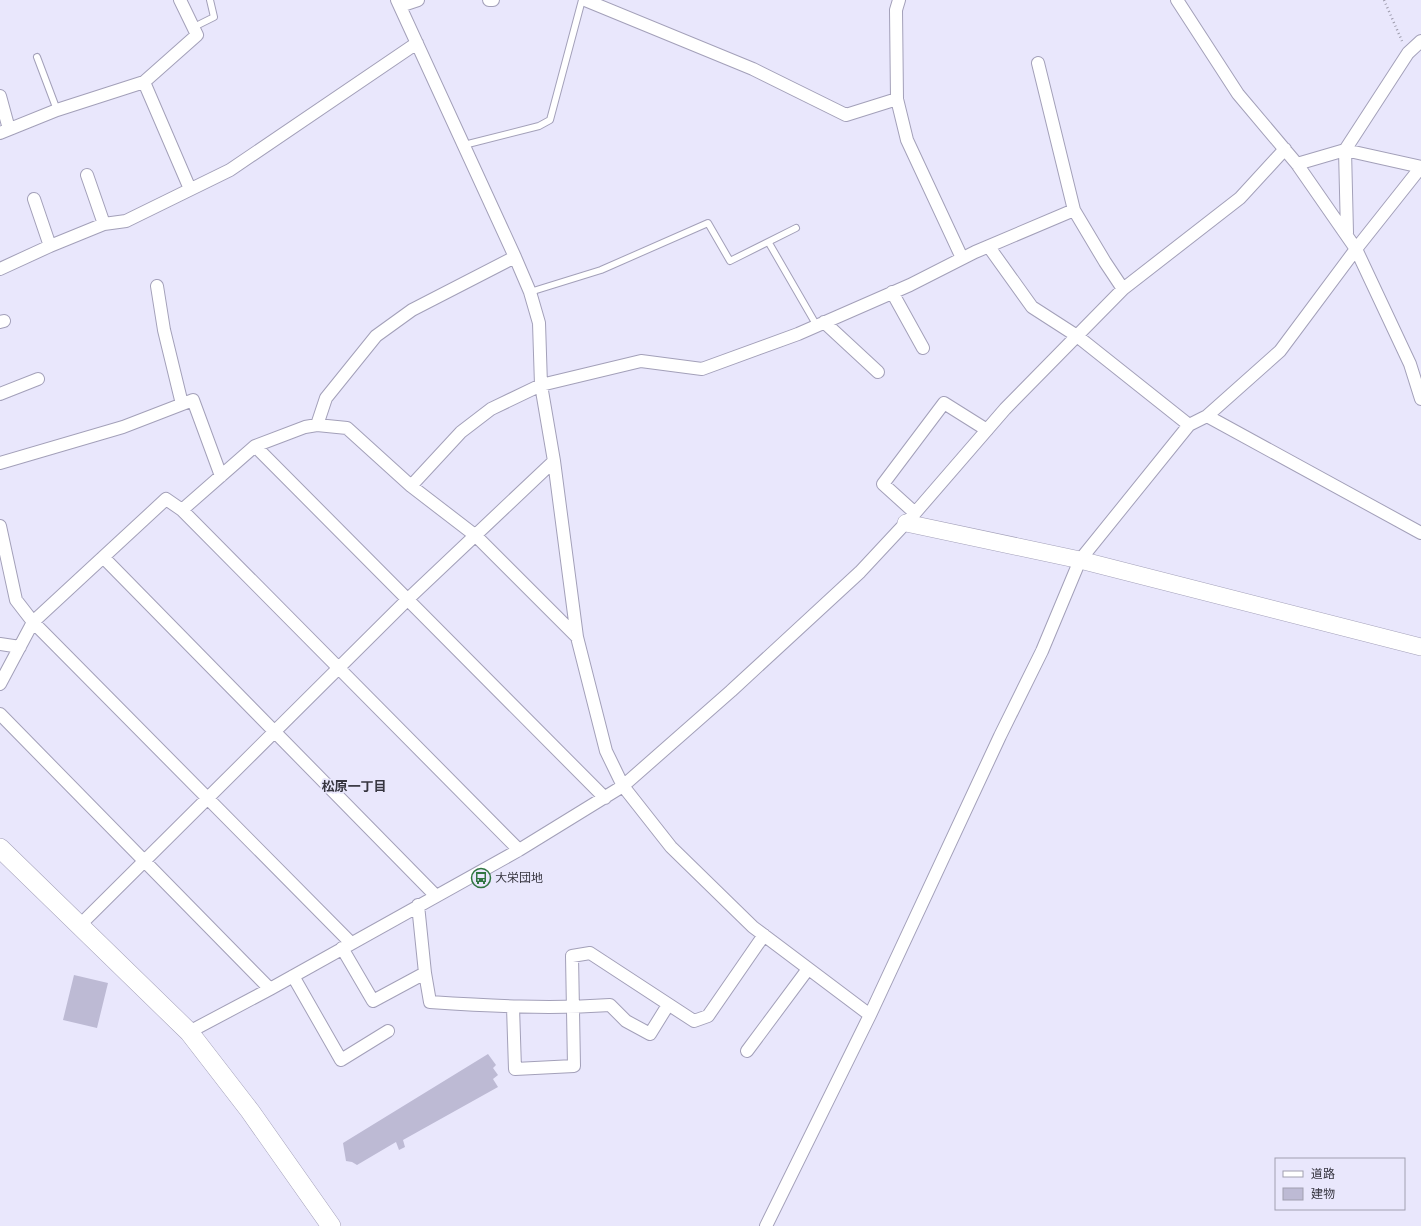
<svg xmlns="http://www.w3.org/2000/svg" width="1421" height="1226" font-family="Arial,'Noto Sans JP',sans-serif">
<rect width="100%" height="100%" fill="#e9e7fc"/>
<path fill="#bdbad4" d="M 74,975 L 108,983 L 97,1028 L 63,1020 Z
M 488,1054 L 496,1065 L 493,1068 L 498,1075 L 493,1079 L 498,1087 L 403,1140 L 405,1147 L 399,1150 L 396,1142 L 357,1165 L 352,1162 L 346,1161 L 343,1143 Z"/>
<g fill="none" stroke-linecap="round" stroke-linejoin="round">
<g stroke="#a3a0b9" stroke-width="8">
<path id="lane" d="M 194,27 L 214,17 L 210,0
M 37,57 L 57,110
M 464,145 L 539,126 L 550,120 L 582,0
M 769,243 L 817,326
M 530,292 L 601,270 L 708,223 L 730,261 L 796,228"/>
</g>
<g stroke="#a3a0b9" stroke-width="14">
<path id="street" d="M 397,0 L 515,257 L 530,292 L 539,323 L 541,385 L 554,461 L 577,637 L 606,751 L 623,786 L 671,847 L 753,927 L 870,1015
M 489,0 L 493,0
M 585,0 L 753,69 L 846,115 L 897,99
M 899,0 L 896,10 L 897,99 L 907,140 L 962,258
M 1177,0 L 1238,94 L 1297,164 L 1356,249 L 1410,364 L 1421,399
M 400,6 L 418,0
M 1038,63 L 1074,210 L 1105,262 L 1123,289
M 144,82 L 190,189
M 0,96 L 9,129
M 0,133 L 57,110 L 144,82 L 197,35 L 180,0
M 87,175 L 104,224 L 126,221 L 230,170 L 417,43
M 34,199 L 50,246
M 1347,233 L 1345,150 L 1408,53 L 1421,41
M 989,247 L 1032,307 L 1077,336 L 1189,425
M 0,269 L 50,246 L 104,224
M 157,286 L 164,330 L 182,404
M 892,292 L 923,348
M 0,322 L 4,321
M 824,322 L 878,372
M 0,394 L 38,379
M 1207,416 L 1421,533
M 317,425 L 326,398 L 376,336 L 412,310 L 515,257
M 255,446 L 605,798
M 0,463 L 123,427 L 193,400 L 221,476
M 411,486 L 461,432 L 491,409 L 541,385 L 641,361 L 702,369 L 798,334 L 910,285 L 975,252 L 1074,210
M 182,510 L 519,850
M 915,513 L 883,484 L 944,403 L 987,430
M 0,526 L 16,600 L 33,622 L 351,943
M 103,557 L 436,896
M 0,644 L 20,647
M 0,684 L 33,622 L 166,499 L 182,510 L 255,446 L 305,427 L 317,425 L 347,428 L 411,486 L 476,536 L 577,637
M 0,714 L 270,989
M 418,905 L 425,973 L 430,1002 C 490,1006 549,1009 610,1005 L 626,1021 L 650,1034 L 668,1005
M 79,926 L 408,599 L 554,461
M 342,948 L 373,1001 L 425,973
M 293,976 L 341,1060 L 388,1031
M 513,1007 L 515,1069 L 574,1066 L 572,956 L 590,953 L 694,1021 L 708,1016 L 764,935
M 189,1032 L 270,989 L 519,850 L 623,786 L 731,691 L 860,572 L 915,513 L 1005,409 L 1123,289 L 1240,198 L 1285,149
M 747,1051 L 808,969
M 766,1226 L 870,1015 L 1000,736 L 1042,651 L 1080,560 L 1189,425 L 1207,416 L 1280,351 L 1356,249 L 1421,167 L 1345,150 L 1297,164"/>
</g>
<g stroke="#a3a0b9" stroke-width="18">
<path id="secondary" d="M 906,523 L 1080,560 L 1421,647"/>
</g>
<g stroke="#a3a0b9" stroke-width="20">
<path id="primary" d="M 0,848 L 189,1032 L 250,1111 L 331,1226"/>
</g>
<path stroke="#9e9cad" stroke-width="2.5" stroke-dasharray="1 3" stroke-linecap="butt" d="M 1384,0 L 1402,41"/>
<use href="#lane" stroke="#fff" stroke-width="6"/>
<use href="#street" stroke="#fff" stroke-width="12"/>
<use href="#secondary" stroke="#fff" stroke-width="17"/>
<use href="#primary" stroke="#fff" stroke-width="19"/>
</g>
<defs>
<g id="bus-ring" transform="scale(1)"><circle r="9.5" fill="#e9e7fc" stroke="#307641" stroke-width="1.5"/><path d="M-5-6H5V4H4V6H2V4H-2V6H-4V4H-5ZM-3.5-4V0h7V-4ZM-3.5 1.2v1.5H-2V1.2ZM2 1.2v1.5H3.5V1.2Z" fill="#307641"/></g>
</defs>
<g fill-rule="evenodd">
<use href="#bus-ring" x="481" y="878"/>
</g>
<g text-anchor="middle" stroke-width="3.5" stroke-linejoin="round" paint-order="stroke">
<g font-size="12" fill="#36353f" stroke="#e9e7fc" text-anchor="start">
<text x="495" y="882">大栄団地</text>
</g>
<g font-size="13" font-weight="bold" fill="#36353f" stroke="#e9e7fc">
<text x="354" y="791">松原一丁目</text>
</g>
</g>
<rect x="1275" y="1158" width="130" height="52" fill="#e9e7fc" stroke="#a1a0b0"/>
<rect x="1283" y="1171" width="20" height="6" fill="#ffffff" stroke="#a1a0b0"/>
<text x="1311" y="1178" font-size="12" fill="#36353f">道路</text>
<rect x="1283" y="1188" width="20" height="12" fill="#bdbad4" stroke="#a1a0b0"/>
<text x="1311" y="1198" font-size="12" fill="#36353f">建物</text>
</svg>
